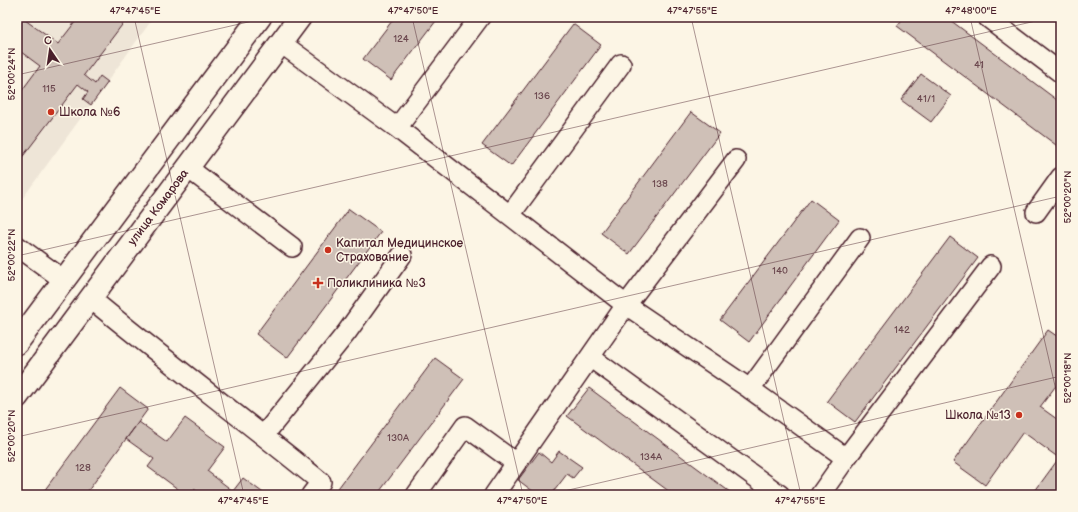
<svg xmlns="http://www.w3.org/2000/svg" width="1078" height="512" font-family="'Balsamiq Sans',sans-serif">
<rect width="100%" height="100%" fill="#fcf5e5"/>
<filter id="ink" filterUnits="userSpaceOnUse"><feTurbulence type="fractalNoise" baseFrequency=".025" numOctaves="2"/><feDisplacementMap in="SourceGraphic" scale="8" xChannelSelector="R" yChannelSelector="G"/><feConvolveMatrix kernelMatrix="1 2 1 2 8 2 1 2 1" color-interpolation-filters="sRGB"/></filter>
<g filter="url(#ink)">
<path fill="#eee5d7" d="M 17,17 L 154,17 L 17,206 Z"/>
<path fill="#cfc0b7" stroke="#4a1f2b" d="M 17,17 L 21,17 L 58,44 L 79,17 L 128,17 L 84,75 L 95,84 L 100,76 L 108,82 L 91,105 L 83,99 L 88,92 L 78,84 L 17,164 L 17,97 L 40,66 L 17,49 Z
M 395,17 L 439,17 L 391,80 L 363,59 Z
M 904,17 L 946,17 L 1061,103 L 1061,146 L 1060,148 L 897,26 Z
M 573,24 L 601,45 L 511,166 L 482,145 Z
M 921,74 L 951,96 L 931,122 L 901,100 Z
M 691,112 L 720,133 L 629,254 L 601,233 Z
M 811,199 L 839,220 L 749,342 L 720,320 Z
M 349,209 L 381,232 L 287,358 L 256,334 Z
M 950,237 L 978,258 L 855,422 L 827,401 Z
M 1048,330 L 1061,339 L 1061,379 L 1040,407 L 1061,422 L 1061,495 L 1032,495 L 1059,458 L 1023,432 L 985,485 L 953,462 Z
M 435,358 L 464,379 L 377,495 L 333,495 Z
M 120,388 L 148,409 L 85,495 L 41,495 Z
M 589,388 L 734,495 L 674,495 L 567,416 Z
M 185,418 L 225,447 L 207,471 L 233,491 L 230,495 L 202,495 L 194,489 L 190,495 L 186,495 L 148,467 L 154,459 L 126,439 L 139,422 L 167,442 Z
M 559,451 L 582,467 L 573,478 L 567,474 L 551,495 L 538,495 L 518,480 L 539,452 L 551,462 Z
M 243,478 L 266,495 L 230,495 Z"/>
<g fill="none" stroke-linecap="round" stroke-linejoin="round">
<g stroke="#4a1f2b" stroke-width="22">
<path id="minor" d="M 987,17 L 1061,73
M 281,43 L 397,128 L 626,305 L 494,495
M 397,128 L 480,17
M 736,160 L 626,305 L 750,389 L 846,458 L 820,495
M 188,168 L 292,247
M 1036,212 L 1061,177
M 510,215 L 621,64
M 17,246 L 64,280
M 90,298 C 166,361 245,420 321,482 L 311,495
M 590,357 L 780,495
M 750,389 L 860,238
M 264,435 L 347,332 L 402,255
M 846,458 L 991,266
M 416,495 L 465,426 L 516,463"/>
</g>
<g stroke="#4a1f2b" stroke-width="25">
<path id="major" d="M 17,343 L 260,17
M 17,397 L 300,17"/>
</g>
<use href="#minor" stroke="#fcf5e5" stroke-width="19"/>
<use href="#major" stroke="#fcf5e5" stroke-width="22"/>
</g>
</g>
<path fill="none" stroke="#4a1f2b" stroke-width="1" stroke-opacity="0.45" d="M 134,17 L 244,495M 412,17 L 523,495M 691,17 L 801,495M 970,17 L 1061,412M 17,75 L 270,17M 17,256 L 1053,17M 17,437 L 1061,196M 547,495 L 1061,376"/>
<g fill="#c8321e" stroke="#fcf5e5" stroke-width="1.5">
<circle cx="51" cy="112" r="4"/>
<circle cx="328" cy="250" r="4"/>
<path d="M316 277h4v4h4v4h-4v4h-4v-4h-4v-4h4z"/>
<circle cx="1019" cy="415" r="4"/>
</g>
<g text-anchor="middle" stroke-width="3" stroke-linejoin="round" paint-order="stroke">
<g font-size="10" fill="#6b474e">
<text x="401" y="42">124</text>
<text x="979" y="68">41</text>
<text x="49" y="92">115</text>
<text x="542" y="99">136</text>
<text x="926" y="102">41/1</text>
<text x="660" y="187">138</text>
<text x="780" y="274">140</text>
<text x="902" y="333">142</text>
<text x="398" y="441">130А</text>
<text x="651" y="460">134А</text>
<text x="83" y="471">128</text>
</g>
<g font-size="12" fill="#4a1f2b" stroke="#fcf5e5" text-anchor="start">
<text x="59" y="116">Школа №6</text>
<text x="336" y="247">Капитал Медицинское<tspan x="336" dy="14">Страхование</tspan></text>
<text x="327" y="287">Поликлиника №3</text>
<text x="1011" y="419" text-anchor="end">Школа №13</text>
</g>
<g font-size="12" fill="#4a1f2b" stroke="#fcf5e5">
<text transform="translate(158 207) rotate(-53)" y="4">улица Комарова</text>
</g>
</g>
<rect width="1078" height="512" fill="none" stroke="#fcf5e5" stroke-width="44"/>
<g transform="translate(50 50) rotate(347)" stroke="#fcf5e5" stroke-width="3" paint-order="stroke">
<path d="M0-3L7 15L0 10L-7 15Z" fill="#4a1f2b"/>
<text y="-6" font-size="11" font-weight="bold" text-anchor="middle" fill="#4a1f2b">С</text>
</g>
<rect x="22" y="22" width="1034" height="468" fill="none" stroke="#4a1f2b" stroke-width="1.5"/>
<g font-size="10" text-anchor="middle" fill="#4a1f2b">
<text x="135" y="14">47°47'45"E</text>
<text x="413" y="14">47°47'50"E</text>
<text x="692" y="14">47°47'55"E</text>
<text x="971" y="14">47°48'00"E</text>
<text transform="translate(11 74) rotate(-90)" y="4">52°00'24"N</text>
<text transform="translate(1067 197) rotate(-90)" y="4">52°00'20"N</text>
<text transform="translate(11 255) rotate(-90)" y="4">52°00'22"N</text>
<text transform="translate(1067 378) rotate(-90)" y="4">52°00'18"N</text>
<text transform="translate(11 436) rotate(-90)" y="4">52°00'20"N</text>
<text x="243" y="504">47°47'45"E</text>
<text x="522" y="504">47°47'50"E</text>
<text x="800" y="504">47°47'55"E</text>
</g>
</svg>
